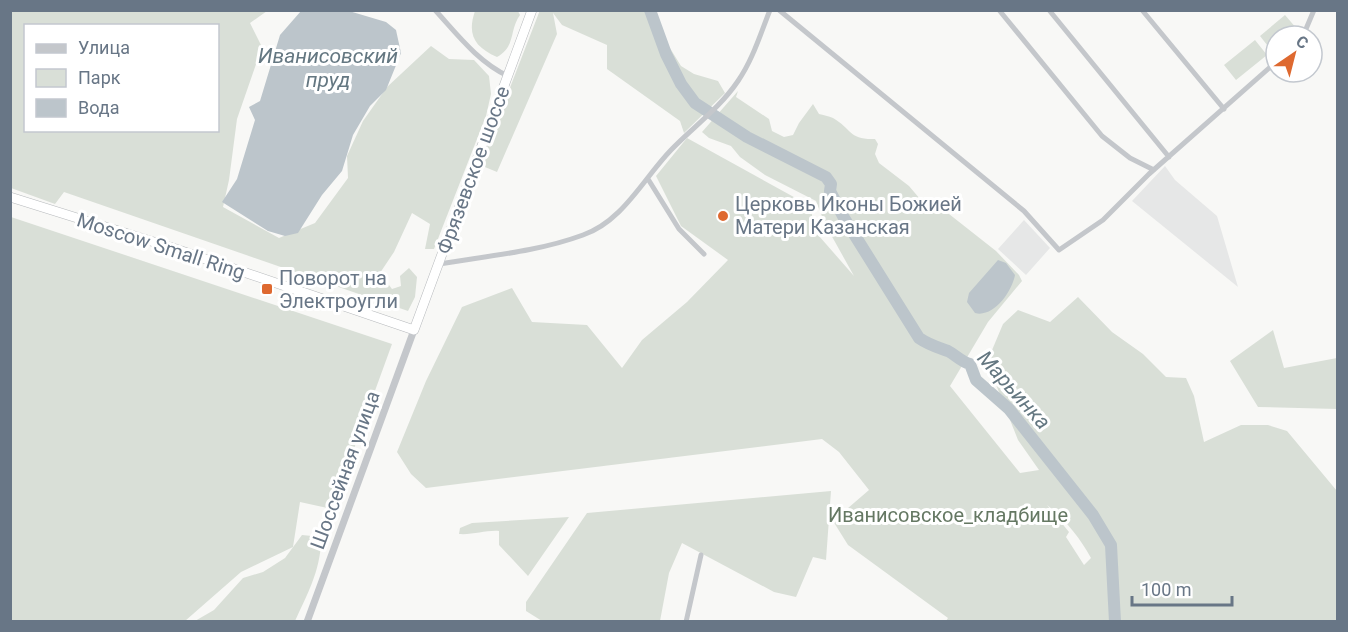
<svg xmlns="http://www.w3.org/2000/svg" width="1348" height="632" font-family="Roboto,sans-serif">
<rect width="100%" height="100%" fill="#f8f8f6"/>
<path fill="#e6e7e7" d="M 1165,166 L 1175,180 L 1217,216 L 1238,287 L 1132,201 Z
M 1024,220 L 1050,248 L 1026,275 L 998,249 Z"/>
<path fill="#d9dfd7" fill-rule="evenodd" d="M 540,10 L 657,11 L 657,27 L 681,66 L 694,74 L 718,81 L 725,93 L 684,133 L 680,121 L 607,69 L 607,45 L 562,25 L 553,13 L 557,34 L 497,172 L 480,165 Z
M 10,11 L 267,11 L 250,23 L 262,47 L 237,119 L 229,180 L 223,207 L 279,238 L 315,223 L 348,178 L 347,156 L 363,121 L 387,87 L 431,46 L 449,59 L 474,60 L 489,76 L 491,94 L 486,116 L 434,249 L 425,249 L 430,224 L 412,213 L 394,252 L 380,273 L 392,289 L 401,286 L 400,276 L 409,268 L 417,277 L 415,297 L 408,311 L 64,192 L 55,204 L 11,188 ZM 26,26 L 218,26 L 218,130 L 26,130 Z
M 475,11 L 518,11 L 520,15 C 509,30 516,47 497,57 C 474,47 467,34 475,11 Z
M 1285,15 L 1297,29 L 1288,36 L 1276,36 L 1276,46 L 1271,50 L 1260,36 Z
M 1255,40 L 1267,55 L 1236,80 L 1224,65 Z
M 738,91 L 736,97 L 769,119 L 772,131 L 784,137 L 793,135 L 799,123 L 813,104 L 819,114 C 823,115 829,116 833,118 C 852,129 849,140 875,139 L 878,144 L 875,154 L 879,163 L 909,186 L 926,206 L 949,214 L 996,251 L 1019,275 L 1022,281 L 988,322 L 950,386 L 1020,473 L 1039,470 L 1018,440 L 987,362 L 1003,324 L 1018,310 L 1050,322 L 1078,297 L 1112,332 L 1143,354 L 1166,377 L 1186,378 L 1194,396 L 1204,442 L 1241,425 L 1268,425 L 1287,431 L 1337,491 L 1337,621 L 946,621 L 948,618 L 848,545 L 833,521 L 869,490 L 839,452 L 822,439 L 426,488 L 411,474 L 397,452 L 426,381 L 462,307 L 512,288 L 532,322 L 587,325 L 622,368 L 642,340 L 687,302 L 728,260 L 681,226 L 656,176 L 687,138 L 812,207 L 812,228 L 854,276 L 825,224 L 816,201 L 765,175 L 740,157 L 731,146 L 709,138 L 702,132 ZM 1047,505 C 1065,519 1080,538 1091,558 L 1084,565 L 1066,537 L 1069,532 Z
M 11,217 L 392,344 L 332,509 L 300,502 L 293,547 L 241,572 L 185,621 L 11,621 Z
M 1273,330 L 1284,368 L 1337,358 L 1337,409 L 1258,407 L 1230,361 Z
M 831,491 L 826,560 L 813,557 L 796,597 L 774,592 L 682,543 L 669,573 L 660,621 L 542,621 L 526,611 L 526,602 L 587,513 Z
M 569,517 L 528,576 L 499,545 L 499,531 C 486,530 473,535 459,534 L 460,528 L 472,523 Z
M 302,535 L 312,536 L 321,542 C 320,571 307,595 295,621 L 195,621 L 214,610 L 243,578 L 263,572 L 285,558 Z"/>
<path fill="#bcc5cb" d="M 301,11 L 349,11 L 386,22 L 396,30 L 401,53 L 386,90 L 370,106 L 353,135 L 342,171 L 322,195 L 298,233 L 285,236 L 268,231 L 222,202 L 237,179 L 255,120 L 249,107 L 260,101 L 280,35 Z
M 998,260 L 1006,263 L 1015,275 C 1012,292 993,318 975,313 L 967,302 L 969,293 Z"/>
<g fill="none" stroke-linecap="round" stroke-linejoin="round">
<path stroke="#bcc5cb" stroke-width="12" d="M 650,10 L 666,54 L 681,84 L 695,103 L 747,137 L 826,177 L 831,184 L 830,191 L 844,218 L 919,338 C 929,345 937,347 948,351 C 956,355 960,361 970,364 L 976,380 L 1009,409 L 1093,515 L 1111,545 L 1115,622"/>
<g stroke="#b7babd" stroke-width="10">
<path id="trunk" d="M 10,197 L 173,248 L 414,330 L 532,10"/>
</g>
<path stroke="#c4c7cb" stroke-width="5" d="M 435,10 C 457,34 478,62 508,76
M 779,10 L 1024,211 L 1059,250 L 1103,220 L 1149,174 L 1276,62
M 999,10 L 1102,136 L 1130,158 L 1154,170
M 1049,10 L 1169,157
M 1142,10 L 1224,109
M 1303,36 L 1314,10
M 648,179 L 679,229 L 704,254
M 439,264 C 486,256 537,252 583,235 C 623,221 643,179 671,150 C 693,127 719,109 738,81 C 753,59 760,35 770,10
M 686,622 L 701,555"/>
<path stroke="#c4c7cb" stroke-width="7" d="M 307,622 L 414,330"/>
<use href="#trunk" stroke="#fff" stroke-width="9"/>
</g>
<g fill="#de6930" stroke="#fff" stroke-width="2">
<circle cx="723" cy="216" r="6"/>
<rect x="261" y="283" width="12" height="12" rx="3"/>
</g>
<g text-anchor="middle" stroke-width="6" stroke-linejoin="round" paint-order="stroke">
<g font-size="20" fill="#687686" stroke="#fff">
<text transform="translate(473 170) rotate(-70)" y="7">Фрязевское шоссе</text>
<text transform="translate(161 246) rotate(18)" y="7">Moscow Small Ring</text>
<text transform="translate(345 470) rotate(-70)" y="7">Шоссейная улица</text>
</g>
<g font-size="20" fill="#687686" stroke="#fff" text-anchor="start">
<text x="735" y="211">Церковь Иконы Божией<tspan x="735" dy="23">Матери Казанская</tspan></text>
<text x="279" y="285">Поворот на<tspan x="279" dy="23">Электроугли</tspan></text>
</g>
<g font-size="20" fill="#657863" stroke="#fff">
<text x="948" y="522">Иванисовское_кладбище</text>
</g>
<g font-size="21" font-style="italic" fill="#647781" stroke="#fff">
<text x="328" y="63">Иванисовский<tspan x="328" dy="24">пруд</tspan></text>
<text transform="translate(1014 390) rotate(48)" y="7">Марьинка</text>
</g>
</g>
<rect width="1348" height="632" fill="none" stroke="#687686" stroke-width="24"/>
<rect x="24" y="24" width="195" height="108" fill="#ffffff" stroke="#c3c8cf" stroke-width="1.5"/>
<rect x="36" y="44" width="30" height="9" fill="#c4c7cb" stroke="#c3c8cf" stroke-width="1.5"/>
<text x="78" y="54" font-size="18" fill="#687686">Улица</text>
<rect x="36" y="69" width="30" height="18" fill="#d9dfd7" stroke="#c3c8cf" stroke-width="1.5"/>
<text x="78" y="84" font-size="18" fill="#687686">Парк</text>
<rect x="36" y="99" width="30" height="18" fill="#bcc5cb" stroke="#c3c8cf" stroke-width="1.5"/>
<text x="78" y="114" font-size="18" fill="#687686">Вода</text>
<g transform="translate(1294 54) rotate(35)"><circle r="28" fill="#ffffff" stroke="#c3c8cf" stroke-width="1.5"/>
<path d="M0-4.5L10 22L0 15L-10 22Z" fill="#de6930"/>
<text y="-9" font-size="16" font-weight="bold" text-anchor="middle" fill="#687686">С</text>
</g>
<path d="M1132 596v9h100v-9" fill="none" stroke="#687686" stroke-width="3"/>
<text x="1141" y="596" font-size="18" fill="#687686" stroke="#ffffff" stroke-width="4.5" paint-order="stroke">100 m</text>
</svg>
